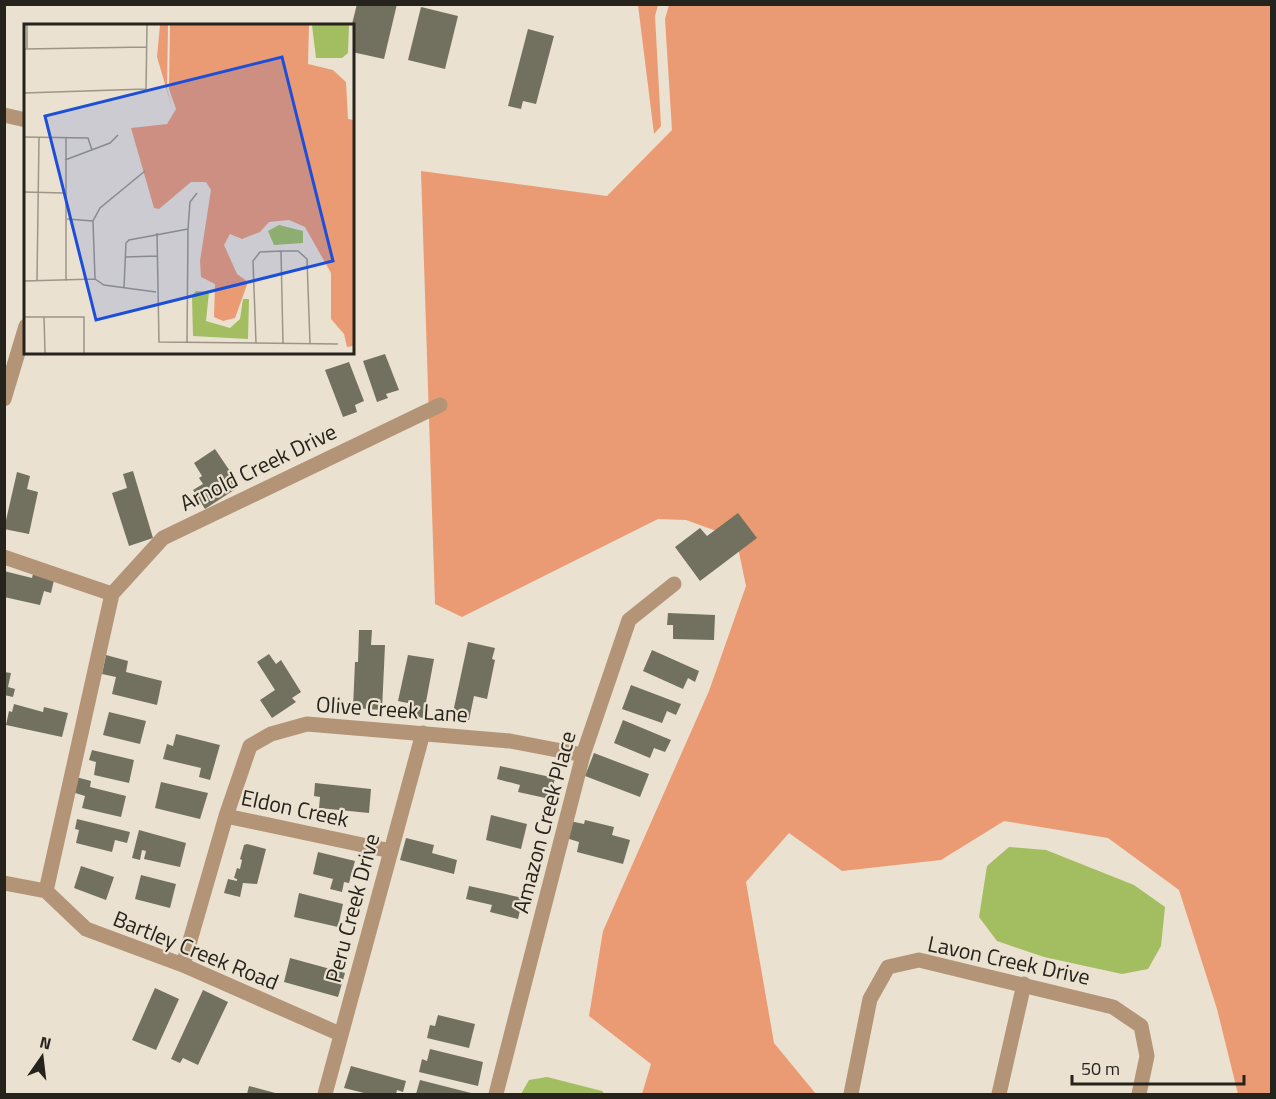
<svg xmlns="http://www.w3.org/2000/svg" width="1276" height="1099" font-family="'Titillium Web',sans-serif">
<rect width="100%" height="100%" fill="#eae1d0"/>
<path fill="#eb9b74" d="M 638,5 L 658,5 L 655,16 L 661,126 L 654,134 Z
M 669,5 L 1271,5 L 1271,1094 L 1238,1094 L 1217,1009 L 1179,890 L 1108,838 L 1004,821 L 941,860 L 842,871 L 789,833 L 746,882 L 774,1043 L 816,1094 L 642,1094 L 651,1064 L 589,1016 L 603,931 L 709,691 L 746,586 L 736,538 L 686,520 L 658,519 L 462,617 L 435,604 L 421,171 L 607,196 L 672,130 L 665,19 Z"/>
<path fill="#a2be60" d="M 1009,847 L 1046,850 L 1134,885 L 1165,907 L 1161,946 L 1148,969 L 1122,974 L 1044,957 L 997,941 L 979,917 L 987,866 Z
M 547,1077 L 602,1091 L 605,1094 L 521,1094 L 529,1080 Z"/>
<path fill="#727160" d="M 357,4 L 397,4 L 384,59 L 352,52 L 352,24 Z
M 421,7 L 458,16 L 445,69 L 408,60 Z
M 528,29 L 554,36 L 536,104 L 523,101 L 521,109 L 508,106 Z
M 385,354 L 399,390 L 386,394 L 388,398 L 377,402 L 363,361 Z
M 349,362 L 364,401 L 355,405 L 357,412 L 343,417 L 325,370 Z
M 215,449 L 240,486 L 205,509 L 193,490 L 203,484 L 199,478 L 202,476 L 194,463 Z
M 133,471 L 153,538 L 129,546 L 112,493 L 127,488 L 123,474 Z
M 17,472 L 30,476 L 27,489 L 38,492 L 29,534 L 4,529 Z
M 738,513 L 757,538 L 700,581 L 675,547 L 700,528 L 707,536 Z
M 34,570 L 55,576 L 51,593 L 44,591 L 40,605 L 4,597 L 4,571 L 32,578 Z
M 668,613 L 715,615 L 714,640 L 673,639 L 673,625 L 667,625 Z
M 359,630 L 372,630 L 371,645 L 385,645 L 382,710 L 353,708 L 355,662 L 358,662 Z
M 468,642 L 495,648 L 492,659 L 495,660 L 487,699 L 474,696 L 469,720 L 452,717 Z
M 652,650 L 699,671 L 695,682 L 688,678 L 683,689 L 643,671 Z
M 269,654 L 276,664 L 281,660 L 301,692 L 292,698 L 296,702 L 272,718 L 260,700 L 275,690 L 257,662 Z
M 106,655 L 128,661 L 126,672 L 162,681 L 157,705 L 112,694 L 116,677 L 102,674 Z
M 408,655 L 434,659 L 423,718 L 409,715 L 412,704 L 398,701 Z
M 4,672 L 11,673 L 8,687 L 15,689 L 13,697 L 4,695 Z
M 631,685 L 681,704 L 676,715 L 667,711 L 662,723 L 622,709 Z
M 14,704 L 43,712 L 44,707 L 68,713 L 62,737 L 6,725 L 9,711 L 12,712 Z
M 109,712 L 146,721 L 140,744 L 103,735 Z
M 623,720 L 671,740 L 665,752 L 654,748 L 650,758 L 614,743 Z
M 176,734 L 220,745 L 210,780 L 199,777 L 201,768 L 163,759 L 167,744 L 173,746 Z
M 92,750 L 134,760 L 129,783 L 94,775 L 96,762 L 89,760 Z
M 594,753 L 649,774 L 640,797 L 585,776 Z
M 500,766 L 555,778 L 550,799 L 518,792 L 520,785 L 497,779 Z
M 76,777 L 91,781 L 90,787 L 126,796 L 121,817 L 82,808 L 85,796 L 72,792 Z
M 161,782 L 208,793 L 200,819 L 155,808 Z
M 315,783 L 371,789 L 369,813 L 319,808 L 320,797 L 314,796 Z
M 491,815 L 527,824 L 521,849 L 486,840 Z
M 77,819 L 130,832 L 127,843 L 115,840 L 112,852 L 76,843 L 79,830 L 75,829 Z
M 585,820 L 614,827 L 612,835 L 630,840 L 623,864 L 577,852 L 579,842 L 566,838 L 570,821 L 584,824 Z
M 139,830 L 186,843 L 180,867 L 144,859 L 146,851 L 142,850 L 140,860 L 132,858 Z
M 406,838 L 434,845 L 432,853 L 457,860 L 454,874 L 400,860 Z
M 247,844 L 266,849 L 257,884 L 243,883 L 240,897 L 224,893 L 228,879 L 237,881 L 237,879 L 234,878 L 237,868 L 240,869 L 242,860 L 240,859 L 244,845 Z
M 318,852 L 355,861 L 349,883 L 344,882 L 342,892 L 330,889 L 333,879 L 313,874 Z
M 81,866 L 114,877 L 106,900 L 74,888 Z
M 141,875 L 176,884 L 170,908 L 135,899 Z
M 469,886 L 523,898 L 518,919 L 490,912 L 492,905 L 466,899 Z
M 299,893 L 343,904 L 338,927 L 294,917 Z
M 290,958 L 345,973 L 338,997 L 284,982 Z
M 155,988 L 179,999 L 156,1050 L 132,1040 Z
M 203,990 L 228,1002 L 198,1065 L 183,1058 L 180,1063 L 171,1059 Z
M 438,1015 L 475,1024 L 469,1048 L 427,1038 L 430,1025 L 435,1026 Z
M 430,1049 L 483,1062 L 478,1086 L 419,1072 L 422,1059 L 427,1061 Z
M 351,1066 L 406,1081 L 403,1092 L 397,1090 L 396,1094 L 368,1094 L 344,1088 Z
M 420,1080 L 475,1094 L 416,1094 Z
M 249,1086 L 279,1094 L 247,1094 Z"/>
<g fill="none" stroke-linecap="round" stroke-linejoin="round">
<path stroke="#b39476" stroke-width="15" d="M 4,115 L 26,120
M 4,399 L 26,326
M 4,557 L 112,594
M 226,816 L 391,851
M 4,883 L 46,891
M 46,891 L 112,594 L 163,538 L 440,405
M 46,891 L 86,929 L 183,965 L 340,1034
M 183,965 L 226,816 L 250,746 L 271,734 L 307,724 L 510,741 L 583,755
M 325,1094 L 423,733
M 496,1094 L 583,755 L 629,620 L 674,584
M 851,1094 L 870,999 L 888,967 L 919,960 L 1113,1007 L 1141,1026 L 1147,1056 L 1139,1094
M 999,1094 L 1024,984"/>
</g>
<g text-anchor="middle" stroke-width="4.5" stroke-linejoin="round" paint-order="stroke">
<g font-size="22" fill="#26231c" stroke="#eae1d0">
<text transform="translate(258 467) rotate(-26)" y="8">Arnold Creek Drive</text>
<text transform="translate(392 709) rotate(4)" y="8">Olive Creek Lane</text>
<text transform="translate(295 808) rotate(12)" y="8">Eldon Creek</text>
<text transform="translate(544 822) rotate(-75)" y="8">Amazon Creek Place</text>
<text transform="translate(352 908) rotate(-75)" y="8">Peru Creek Drive</text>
<text transform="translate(196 950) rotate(22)" y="8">Bartley Creek Road</text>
<text transform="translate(1009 960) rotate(12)" y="8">Lavon Creek Drive</text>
</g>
</g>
<g transform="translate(24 24)">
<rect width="330" height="330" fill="#eae1d0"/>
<path d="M 136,1 L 144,1 L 143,65 L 149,87 L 133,33 ZM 146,1 L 285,1 L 284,40 L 309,46 L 322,58 L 324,95 L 330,96 L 330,322 L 323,323 L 320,310 L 307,295 L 307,249 L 281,203 L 265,196 L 245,198 L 236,208 L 218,215 L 206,210 L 200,221 L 213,250 L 224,258 L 211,294 L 199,297 L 190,293 L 191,260 L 177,253 L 176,237 L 187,166 L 182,158 L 167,158 L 135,185 L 130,184 L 107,104 L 143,100 L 152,85 L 145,65 Z" fill="#eb9b74"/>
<path d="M 288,1 L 325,1 L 324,29 L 318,34 L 292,34 ZM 255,201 L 279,207 L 279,219 L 250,221 L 244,207 ZM 172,267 L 185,268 L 182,297 L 206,304 L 216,295 L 219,275 L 225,275 L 224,315 L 169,312 L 168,272 Z" fill="#a2be60"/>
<path fill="none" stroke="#9c9588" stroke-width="1.5" d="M 3,1 L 3,24M 0,25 L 123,23M 0,69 L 122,65 L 123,1M 0,113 L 64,114 L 68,126M 42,113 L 42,257M 41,136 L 86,119 L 94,111M 0,168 L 40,169M 43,195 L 69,197M 133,209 L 135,318 L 314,320M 257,227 L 259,319M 101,233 L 133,232M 71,255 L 69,197 L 76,184 L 121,147M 71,255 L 80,261 L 132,268M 13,256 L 15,114M 0,257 L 71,255M 100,263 L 102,219 L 105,216 L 164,205M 0,293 L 60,293 L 60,329M 20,293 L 21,329M 163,319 L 164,205 L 166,178 L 173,169M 232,319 L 229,237 L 236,228 L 257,227 L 274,227 L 283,235 L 286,319"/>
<path fill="#1d4ed8" fill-opacity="0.15" stroke="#1d4ed8" stroke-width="3" d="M 258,33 L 309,237 L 72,296 L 21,92 Z"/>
<rect width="330" height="330" fill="none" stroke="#26231c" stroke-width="3"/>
</g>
<rect width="1276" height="1099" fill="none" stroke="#26231c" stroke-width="12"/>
<g transform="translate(42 1057) rotate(14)" stroke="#eae1d0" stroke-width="4.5" paint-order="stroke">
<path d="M0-4.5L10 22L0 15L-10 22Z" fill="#26231c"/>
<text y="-9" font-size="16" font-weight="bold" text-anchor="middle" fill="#26231c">N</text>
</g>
<path d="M1072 1075v9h172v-9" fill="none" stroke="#26231c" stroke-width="3"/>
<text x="1081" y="1075" font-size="18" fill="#26231c" stroke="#eae1d0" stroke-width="4.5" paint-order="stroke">50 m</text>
</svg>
